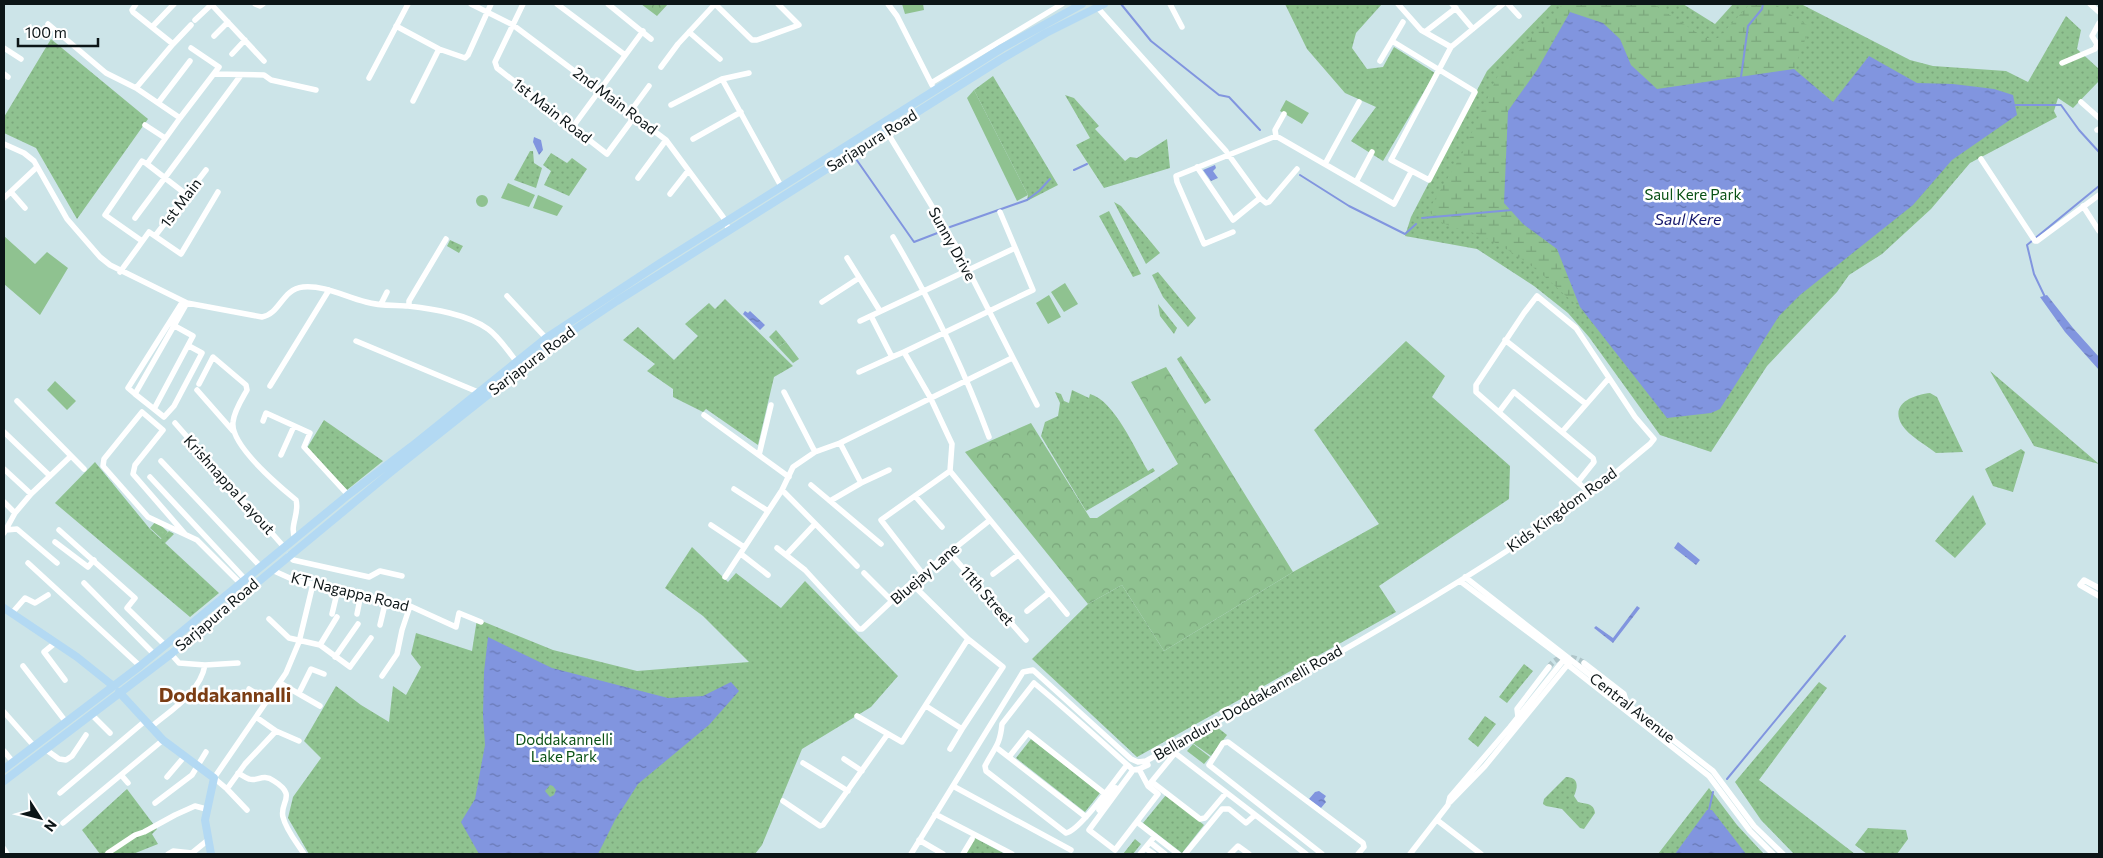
<svg xmlns="http://www.w3.org/2000/svg" width="2103" height="858" font-family="Commissioner,sans-serif">
<defs>
<pattern id="green-dots" width="8" height="8" patternUnits="userSpaceOnUse" patternTransform="scale(1.25)"><rect width="8" height="8" fill="#8fc290"/><path d="M2 2h.1M6 6h.1" fill="none" stroke="#7aa67b" stroke-width="1.8" stroke-linecap="round"/></pattern>
<pattern id="forest-crowns" width="20" height="18" patternUnits="userSpaceOnUse" patternTransform="scale(1.25)"><rect width="20" height="18" fill="#8fc290"/><path d="M2 6a3 3 0 1 1 6 0M12 15a3 3 0 1 1 6 0" fill="none" stroke="#7aa67b"/></pattern>
<pattern id="wetland-marsh" width="20" height="14" patternUnits="userSpaceOnUse" patternTransform="scale(1.25)"><rect width="20" height="14" fill="#8fc290"/><path d="M1 5h8M5 5V1M11 12h8M15 12V8" fill="none" stroke="#7aa67b"/></pattern>
<pattern id="water-ripples" width="26" height="14" patternUnits="userSpaceOnUse" patternTransform="scale(1.25)"><rect width="26" height="14" fill="#8195df"/><path d="M2 4q2-2 4 0t4 0M15 11q2-2 4 0t4 0" fill="none" stroke="#6878b4"/></pattern>
</defs>
<rect width="100%" height="100%" fill="#cce4e8"/>
<path fill="url(#green-dots)" d="M 1285,4 L 1382,4 L 1356,33 L 1352,48 L 1367,69 L 1383,67 L 1394,47 L 1435,73 L 1383,161 L 1351,141 L 1376,107 L 1345,93 L 1307,49 Z
M 1552,4 L 1683,4 L 1715,24 L 1733,4 L 1801,4 L 1910,60 L 1933,66 L 2006,71 L 2028,82 L 2066,16 L 2081,30 L 2077,49 L 2099,69 L 2099,81 L 2073,108 L 2058,98 L 2054,111 L 2057,117 L 1970,163 L 1931,209 L 1882,254 L 1849,275 L 1837,292 L 1767,366 L 1711,452 L 1660,435 L 1589,337 L 1568,313 L 1534,286 L 1477,249 L 1405,236 L 1411,217 L 1487,71 Z
M 51,39 L 148,119 L 77,219 L 36,148 L 4,133 L 4,117 Z
M 993,76 L 1058,185 L 1027,201 L 1028,195 L 974,90 Z
M 1065,95 L 1074,98 L 1099,126 L 1095,129 L 1125,161 L 1130,157 L 1137,158 L 1167,139 L 1170,168 L 1104,188 L 1076,145 L 1090,138 Z
M 530,151 L 533,151 L 534,163 L 542,168 L 536,188 L 514,180 Z
M 551,153 L 567,163 L 572,158 L 587,169 L 569,196 L 544,185 L 551,171 L 543,165 Z
M 1114,202 L 1121,206 L 1160,253 L 1146,264 Z
M 1109,211 L 1141,274 L 1133,277 L 1099,216 Z
M 450,240 L 463,246 L 459,253 L 447,246 Z
M 1158,272 L 1196,318 L 1188,327 L 1163,297 L 1152,275 Z
M 725,299 L 793,366 L 774,377 L 758,445 L 706,409 L 703,412 L 673,397 L 673,389 L 647,371 L 655,364 L 623,340 L 638,327 L 674,360 L 698,336 L 685,324 L 709,303 L 715,309 Z
M 1158,304 L 1177,328 L 1174,334 L 1160,316 Z
M 776,330 L 786,342 L 778,347 L 769,337 Z
M 1406,341 L 1445,376 L 1432,397 L 1510,466 L 1509,499 L 1379,586 L 1396,612 L 1137,757 L 1032,659 L 1088,604 L 1122,585 L 1164,651 L 1293,572 L 1379,524 L 1314,430 Z
M 1181,356 L 1211,400 L 1205,404 L 1177,359 Z
M 1990,371 L 2099,464 L 2034,446 Z
M 1072,390 L 1089,398 L 1090,394 C 1114,400 1136,451 1148,471 L 1153,468 L 1155,471 L 1086,511 L 1041,436 L 1045,422 L 1058,416 L 1060,403 L 1055,392 L 1061,394 L 1064,401 L 1069,403 Z
M 1930,393 L 1937,397 L 1963,452 L 1936,453 C 1926,445 1909,436 1902,425 C 1889,403 1914,395 1930,393 Z
M 324,420 L 383,461 L 347,490 L 307,448 Z
M 2021,449 L 2025,452 L 2013,492 L 1993,486 L 1985,469 Z
M 95,462 L 150,529 L 161,539 L 169,531 L 174,534 L 165,543 L 219,593 L 190,617 L 55,503 Z
M 1973,495 L 1986,524 L 1955,558 L 1935,541 Z
M 692,547 L 728,582 L 736,573 L 781,608 L 805,581 L 898,676 L 871,707 L 802,749 L 762,845 L 755,854 L 309,854 L 288,818 L 293,797 L 321,758 L 304,741 L 336,686 L 361,705 L 389,722 L 393,686 L 406,695 L 421,667 L 411,654 L 416,633 L 472,651 L 477,619 L 553,650 L 637,671 L 749,662 L 703,616 L 665,588 Z
M 1524,664 L 1533,671 L 1507,703 L 1499,697 Z
M 1819,682 L 1827,688 L 1759,780 L 1855,854 L 1794,854 L 1761,820 L 1735,782 Z
M 1485,716 L 1496,724 L 1478,747 L 1468,739 Z
M 1217,727 L 1227,735 L 1211,756 L 1190,741 Z
M 1031,739 L 1100,793 L 1085,812 L 1016,758 Z
M 1566,777 C 1579,777 1578,787 1574,796 L 1578,802 C 1586,804 1594,803 1595,813 L 1584,829 L 1580,828 L 1562,809 L 1546,806 L 1543,804 L 1544,799 Z
M 1709,788 L 1737,825 L 1764,854 L 1658,854 Z
M 127,789 L 157,829 L 152,834 L 158,844 L 133,854 L 100,854 L 82,830 Z
M 1166,795 L 1204,825 L 1182,853 L 1143,823 Z
M 1868,828 L 1906,830 L 1908,839 L 1897,854 L 1867,854 L 1855,845 Z
M 975,838 L 1005,854 L 965,854 Z
M 1135,839 L 1141,844 L 1133,854 L 1123,854 Z"/>
<path fill="url(#forest-crowns)" d="M 641,4 L 668,4 L 657,16 Z
M 1166,367 L 1293,572 L 1164,651 L 1122,585 L 1088,604 L 965,452 L 1031,423 L 1090,518 L 1097,518 L 1178,464 L 1131,382 Z"/>
<path fill="url(#wetland-marsh)" d="M 1563,4 L 1653,4 L 1705,38 L 1718,38 L 1750,4 L 1774,4 L 1810,27 L 1794,69 L 1657,89 L 1631,65 L 1620,39 L 1537,70 L 1508,111 L 1523,224 L 1557,249 L 1580,307 C 1567,298 1557,287 1545,277 C 1528,262 1505,247 1484,237 C 1467,229 1440,228 1430,212 L 1432,204 L 1461,156 L 1500,71 Z"/>
<path fill="#8fc290" d="M 902,4 L 923,4 L 924,10 L 905,14 Z
M 974,90 L 1028,195 L 1017,201 L 967,98 Z
M 1286,100 L 1309,113 L 1302,124 L 1280,111 Z
M 508,183 L 535,195 L 529,207 L 501,198 Z
M476 201a6 6 0 1 1 12 0a6 6 0 1 1-12 0Z
M 538,195 L 563,206 L 557,216 L 533,208 Z
M 4,236 L 35,264 L 47,252 L 68,268 L 40,315 L 4,284 Z
M 1065,283 L 1078,304 L 1064,312 L 1051,292 Z
M 1049,295 L 1061,317 L 1048,324 L 1036,303 Z
M 786,342 L 799,359 L 793,363 L 778,347 Z
M 55,381 L 76,401 L 67,410 L 47,390 Z
M 156,521 L 168,532 L 162,539 L 150,528 Z
M 1193,744 L 1210,757 L 1204,764 L 1187,751 Z"/>
<path fill="url(#water-ripples)" fill-rule="evenodd" d="M 1570,12 L 1603,23 L 1620,39 L 1631,65 L 1657,89 L 1794,69 L 1833,102 L 1869,56 L 1917,83 L 1953,84 L 1994,89 L 2013,95 L 2017,115 L 1952,160 L 1913,205 L 1800,295 L 1779,316 L 1720,409 L 1711,413 L 1667,418 L 1580,307 L 1557,249 L 1523,224 L 1504,203 L 1508,111 L 1537,70 Z
M 534,137 L 541,140 L 543,150 L 539,155 L 533,142 Z
M 1215,165 L 1216,168 L 1213,171 L 1218,178 L 1211,181 L 1203,170 Z
M 2047,295 L 2073,328 L 2099,357 L 2099,370 L 2065,332 L 2040,297 Z
M 745,311 L 748,313 L 750,311 L 765,325 L 760,330 L 743,314 Z
M 1678,542 L 1700,560 L 1696,565 L 1674,548 Z
M 1637,606 L 1640,608 L 1613,643 L 1594,628 L 1596,626 L 1613,638 Z
M 488,637 L 552,668 L 668,698 L 703,696 L 731,682 L 739,691 L 709,725 L 638,784 L 615,820 L 598,854 L 479,854 L 461,822 L 475,799 L 485,745 L 483,715 L 484,672 ZM 550,785 L 553,786 L 556,790 L 554,795 L 550,797 L 545,791 Z
M 1319,791 L 1326,796 L 1324,799 L 1326,802 L 1321,808 L 1309,799 L 1315,792 Z
M 1707,810 L 1712,810 L 1746,854 L 1675,854 Z"/>
<g fill="none" stroke-linecap="round" stroke-linejoin="round">
<path stroke="#8195df" stroke-width="2" d="M 1121,4 L 1151,41 L 1219,95 L 1229,97 L 1260,130
M 1741,77 L 1748,26 L 1762,9 L 1763,4
M 2014,105 L 2061,105 L 2079,130 L 2099,152
M 856,159 L 914,242 L 940,232
M 1074,170 L 1087,164
M 1300,175 L 1349,206 L 1405,234 L 1416,224
M 1422,218 L 1512,210
M 950,227 L 1027,200 L 1039,191 L 1050,179
M 2045,297 L 2034,274 L 2027,245 L 2099,186
M 1727,779 L 1845,636
M 1709,810 L 1713,792"/>
<path stroke="#afc5c9" stroke-width="5.5" stroke-dasharray="5.5 3" stroke-linecap="butt" d="M 1549,667 C 1557,654 1573,655 1584,663"/>
<path stroke="#fff" stroke-width="5.5" d="M 136,4 L 132,10 L 133,12 L 173,44 L 136,88 L 180,118 L 219,67 L 191,48
M 211,4 L 264,61
M 255,4 L 260,6 L 263,4
M 471,4 L 513,25 L 666,140 L 723,217 L 729,230
M 523,4 L 495,62 L 497,68 L 607,154 L 635,116
M 557,4 L 625,55
M 608,4 L 651,39
M 715,4 L 752,40 L 757,40 L 799,25 L 778,4
M 888,4 L 897,16 L 932,85
M 1170,4 L 1182,27
M 1398,4 L 1421,30 L 1451,47
M 1452,4 L 1473,29
M 1508,4 L 1519,16
M 2090,4 L 2099,12
M 1097,7 L 1226,151
M 195,20 L 212,4
M 48,24 L 106,73 L 136,88
M 396,26 L 439,49 L 465,58 L 468,55 L 491,4
M 152,27 L 174,4
M 689,32 L 720,59
M 1425,32 L 1456,8
M 214,36 L 228,22
M 1392,41 L 1474,91 L 1475,92 L 1429,180 L 1391,160 L 1451,47 L 1503,4
M 173,44 L 191,25
M 4,48 L 21,59
M 232,54 L 245,40
M 1380,61 L 1403,22
M 2062,63 L 2095,49 L 2097,44 L 2092,36 L 2099,23
M 661,67 L 678,44 L 715,4
M 4,74 L 8,77
M 214,74 L 264,75 L 271,80 L 316,90
M 369,78 L 408,4
M 722,79 L 781,186
M 931,83 L 1062,4
M 413,101 L 439,49
M 2081,102 L 2099,118
M 158,103 L 190,61
M 671,105 L 722,79 L 749,73
M 630,112 L 649,86
M 145,125 L 165,138
M 572,128 L 643,31
M 2097,130 L 2099,129
M 887,132 L 956,246 L 1037,405
M 1276,136 L 1275,130 L 1284,114
M 693,139 L 741,112
M 4,144 L 24,153 L 34,161 L 67,219 L 100,257 L 110,265 L 187,303 L 262,317 C 280,314 282,289 303,287 C 325,285 345,297 366,302 C 379,306 394,305 408,306 C 433,309 467,314 488,329 C 499,337 508,351 516,361
M 1981,159 L 2035,241 L 2037,241 L 2099,195
M 147,164 L 187,195
M 1325,164 L 1359,102
M 1197,167 L 1233,220 L 1260,198 L 1228,154
M 638,178 L 666,140
M 1356,182 L 1372,152
M 11,192 L 25,208
M 670,194 L 688,171
M 4,198 L 37,167
M 1260,198 L 1266,203 L 1269,202 L 1297,169
M 2083,206 L 2099,231
M 135,218 L 241,75
M 1233,232 L 1204,244 L 1177,182 L 1176,176 L 1276,136 L 1394,204 L 1411,172
M 155,236 L 206,170
M 893,237 C 931,301 963,367 989,437
M 142,241 L 105,215 L 142,161 L 147,164 L 180,118
M 847,258 L 880,311
M 120,272 L 149,232 L 181,254 L 218,192
M 507,296 L 546,338
M 822,302 L 859,278
M 381,304 L 387,292
M 409,306 L 409,301 L 446,239
M 871,316 L 892,357 L 904,352 L 930,397 L 952,444 L 950,471 L 881,520 L 922,573
M 860,321 L 1013,249
M 173,325 L 193,336 L 154,409 L 135,394 L 187,303
M 1505,340 L 1586,404
M 356,341 L 478,392
M 904,352 L 1033,290 L 1000,212
M 859,372 L 892,357
M 199,384 L 213,357 L 246,385 L 247,390 C 242,399 234,411 233,422 C 230,445 279,486 296,500 C 300,513 289,526 295,538
M 270,386 L 329,290
M 197,390 L 233,431
M 784,392 L 815,452
M 135,394 L 128,388 L 183,301
M 17,401 L 84,469
M 154,409 L 164,417 L 174,406 L 202,353 L 189,346
M 1499,412 L 1514,392 L 1593,458 L 1594,462 L 1578,482
M 704,415 L 789,477
M 263,421 L 266,413 L 310,433 L 304,447 L 348,495
M 175,423 L 284,547
M 4,432 L 50,476
M 1562,432 L 1609,378
M 840,443 L 861,483 L 889,470
M 281,455 L 294,426
M 759,455 L 771,405
M 161,461 L 260,566
M 4,469 L 31,494
M 950,471 L 1067,614
M 150,477 L 245,579
M 861,483 L 830,501 L 881,544
M 811,485 L 830,501
M 734,489 L 768,511
M 782,490 L 857,566
M 915,496 L 942,527
M 4,502 L 15,513
M 711,525 L 744,547
M 6,530 L 17,529 L 57,563
M 59,530 L 135,598 L 127,608 L 165,645
M 4,533 L 15,513 L 31,494 L 71,456
M 185,534 L 133,474 L 135,465 L 163,430 L 142,412 L 104,459 L 103,466 L 148,517 L 197,540 L 240,583
M 55,542 L 88,567 L 94,560
M 777,548 L 805,570 L 859,629 L 862,629 L 911,583 L 990,520
M 949,552 L 1026,640
M 741,554 L 768,575
M 289,555 L 293,560 L 369,577 L 380,571 L 402,576
M 786,555 L 815,524
M 28,563 L 140,666
M 272,570 L 294,580 L 410,606 L 456,627 L 459,613 L 481,622
M 864,573 L 892,601
M 993,574 L 1018,555
M 725,577 L 782,490 L 793,467 L 815,452 L 840,443 L 1012,358
M 1465,577 L 1713,771 L 1754,826 L 1783,854
M 1460,581 L 1564,659 L 1568,665 L 1709,776 L 1750,831 L 1773,854
M 84,583 L 154,654
M 911,583 L 968,639 L 1003,667 L 962,729 L 926,706
M 2099,588 L 2084,580 L 2080,585 L 2099,596
M 1027,611 L 1049,593
M 12,613 L 25,598 L 35,603 L 48,595
M 332,614 L 338,589
M 357,614 L 361,594
M 269,619 L 289,638 L 320,645 L 350,667 L 371,638
M 380,625 L 386,600
M 55,643 L 44,652 L 65,680
M 320,645 L 337,617
M 171,654 L 179,663 L 205,665 L 238,663
M 335,657 L 358,624
M 1584,663 L 1624,694 L 1627,704
M 23,666 L 66,722
M 382,676 L 397,654 L 402,630 L 410,606
M 280,683 L 320,706
M 249,689 L 267,701
M 299,693 L 311,669 L 324,674
M 4,712 L 34,746
M 91,714 L 110,733
M 857,716 L 902,742 L 968,639
M 256,717 L 276,731
M 1518,717 L 1517,709 L 1549,667
M 151,727 C 171,710 200,693 205,665
M 299,741 L 276,731 L 245,764 L 227,789 L 214,778 L 286,673 L 299,642 L 313,584
M 997,748 L 1086,817
M 45,749 L 59,759 L 66,760 L 72,756 L 86,735
M 950,749 L 962,729
M 4,751 L 13,762
M 1009,757 L 1028,733 L 1104,793
M 844,759 L 862,771
M 803,763 L 848,791
M 1127,765 C 1116,778 1080,831 1066,833 L 986,771 L 985,766 C 994,748 1000,746 1002,724 L 1034,683 C 1068,711 1101,741 1133,770 L 1139,769 L 1148,786 L 1158,794 L 1115,850 L 1089,830 L 1133,770
M 1139,769 L 1148,765 L 1146,761
M 238,773 C 242,775 245,778 249,779 C 258,782 262,773 274,781 C 298,796 279,802 283,817 C 286,830 297,843 304,854
M 122,776 L 128,783
M 167,777 L 184,757
M 1152,782 L 1200,819 L 1205,818 L 1226,793
M 953,786 L 1071,850
M 1148,786 L 1175,753 L 1306,854
M 227,789 L 247,810
M 60,793 L 145,721
M 783,801 L 820,826 L 823,825 L 887,735
M 1450,802 L 1485,766 L 1569,663
M 155,803 L 192,775 L 206,752
M 1099,810 L 1116,788
M 935,814 L 1012,854
M 1437,820 L 1481,854
M 1137,822 L 1155,836
M 63,823 L 163,740
M 919,840 L 943,854
M 1150,842 L 1165,854
M 1145,848 L 1154,854
M 4,849 L 7,854
M 108,853 L 135,835 L 144,832 L 175,815 L 195,806 L 206,809
M 168,854 L 173,851 L 192,853 L 208,840
M 911,854 L 1023,672 L 1033,670 L 1131,759 L 1138,762 L 1146,761 C 1289,681 1434,603 1568,510 C 1597,490 1623,466 1650,444 L 1654,439 L 1635,417 L 1576,328 L 1537,296 L 1524,313 L 1476,385 L 1476,392 L 1590,493
M 963,854 L 972,839
M 1140,854 L 1155,836 L 1178,854
M 1185,854 L 1222,809 L 1229,809 L 1246,823 L 1255,815
M 1230,854 L 1238,846 L 1249,854
M 1322,854 L 1209,765 L 1223,743 L 1228,742 L 1363,843 L 1364,847 L 1358,854
M 1410,854 L 1448,805 L 1450,797 L 1510,727 L 1566,657"/>
<path stroke="#b3d9f3" stroke-width="8" d="M 4,608 L 77,657 L 112,685
M 119,692 L 163,740 L 214,778 L 205,820 L 211,854
M 4,769 L 140,666 L 348,495 L 412,446 L 546,338 L 660,263 L 1002,48 L 1082,4
M 4,781 L 171,654 L 391,472 L 547,348 L 617,301 L 1000,60 L 1046,33 L 1104,4"/>
</g>
<g text-anchor="middle" stroke-width="5" stroke-linejoin="round" paint-order="stroke">
<g font-size="15" fill="#0c1517" stroke="#fff">
<text transform="translate(615 101) rotate(37)" y="5">2nd Main Road</text>
<text transform="translate(552 111) rotate(38)" y="5">1st Main Road</text>
<text transform="translate(872 141) rotate(-32)" y="5">Sarjapura Road</text>
<text transform="translate(181 203) rotate(-53)" y="5">1st Main</text>
<text transform="translate(952 244) rotate(61)" y="5">Sunny Drive</text>
<text transform="translate(532 361) rotate(-37)" y="5">Sarjapura Road</text>
<text transform="translate(229 485) rotate(48)" y="5">Krishnappa Layout</text>
<text transform="translate(1562 510) rotate(-36)" y="5">Kids Kingdom Road</text>
<text transform="translate(925 574) rotate(-41)" y="5">Bluejay Lane</text>
<text transform="translate(350 592) rotate(14)" y="5">KT Nagappa Road</text>
<text transform="translate(987 596) rotate(49)" y="5">11th Street</text>
<text transform="translate(217 615) rotate(-40)" y="5">Sarjapura Road</text>
<text transform="translate(1248 703) rotate(-30)" y="5">Bellanduru-Doddakannelli Road</text>
<text transform="translate(1632 708) rotate(38)" y="5">Central Avenue</text>
</g>
<g font-size="15" fill="#0a5216" stroke="#fff">
<text x="1693" y="200">Saul Kere Park</text>
<text x="564" y="745">Doddakannelli<tspan x="564" dy="17">Lake Park</tspan></text>
</g>
<g font-size="16" font-style="italic" fill="#16186d" stroke="#fff">
<text x="1688" y="225">Saul Kere</text>
</g>
<g font-size="20" font-weight="bold" fill="#7b3d14" stroke="#fff">
<text x="225" y="702">Doddakannalli</text>
</g>
</g>
<rect width="2103" height="858" fill="none" stroke="#0c1517" stroke-width="10"/>
<g transform="translate(40 818) rotate(126)" stroke="#ffffff" stroke-width="4" paint-order="stroke">
<path d="M0-4L9 19L0 12L-9 19Z" fill="#0c1517"/>
<text y="-8" font-size="14" font-weight="bold" text-anchor="middle" fill="#0c1517">N</text>
</g>
<path d="M18 38v8h80v-8" fill="none" stroke="#0c1517" stroke-width="2.5"/>
<text x="25" y="38" font-size="15" fill="#0c1517" stroke="#ffffff" stroke-width="4" paint-order="stroke">100 m</text>
</svg>
